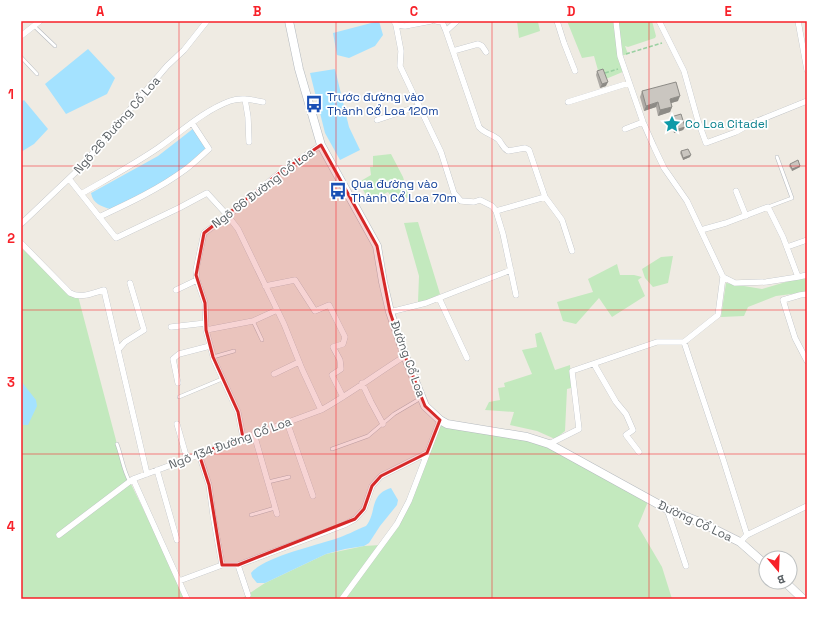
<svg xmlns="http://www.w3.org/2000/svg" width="828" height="620" font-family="'Space Grotesk',sans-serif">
<rect width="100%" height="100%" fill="#efebe3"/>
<path fill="#c3e9be" d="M 517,21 L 543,21 L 538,22 L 540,31 L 519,38 Z
M 567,21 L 652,21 L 656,36 L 655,38 L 628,47 L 625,46 L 628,54 L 621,56 L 625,71 L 601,81 L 594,56 L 582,58 Z
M 391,154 L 403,177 L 409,197 L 395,202 L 388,192 L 369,201 L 359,182 L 371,175 L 370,167 L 373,167 L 373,156 Z
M 418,222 L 440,294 L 428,300 L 418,302 L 419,276 L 404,223 Z
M 21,242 L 67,290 L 78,296 L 117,444 L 130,482 L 187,599 L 21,599 Z
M 673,256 L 668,283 L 653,287 L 645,278 L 642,269 L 661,257 Z
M 617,264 L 620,275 L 634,275 L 642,277 L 638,280 L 645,296 L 612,317 L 599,298 L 576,324 L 563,321 L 557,302 L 593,292 L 588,279 Z
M 796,279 L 807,279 L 807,292 L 776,296 L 748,307 L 744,316 L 721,317 L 726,283 L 762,289 Z
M 541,332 L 555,370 L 570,365 L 571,388 L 567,389 L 565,431 L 555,439 L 537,431 L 510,425 L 514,412 L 485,410 L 489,402 L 500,400 L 498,388 L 505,387 L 504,383 L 532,374 L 522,350 L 537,347 L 535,334 Z
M 440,420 L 527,437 L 649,499 L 638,526 L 662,567 L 672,599 L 241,599 L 265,583 L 326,554 L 364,546 L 381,545 L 409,501 Z"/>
<path fill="#a4e2ff" d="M 379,21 L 383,35 L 375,46 L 349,58 L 337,55 L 333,33 Z
M 88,49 L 115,78 L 107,94 L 66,114 L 45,84 Z
M 335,69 L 349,127 L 360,150 L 340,160 L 325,133 L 310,73 Z
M 24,100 L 48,129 L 34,144 L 21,152 L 21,102 Z
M 194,128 L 206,148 L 181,170 L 162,184 L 110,209 C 101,206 93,204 91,193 L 93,192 L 158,156 Z
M 21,381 L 36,400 L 37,406 L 28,425 L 21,425 Z
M 391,488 L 398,500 L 397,505 L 380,526 L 369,543 L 364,546 L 345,549 L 326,554 L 265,583 L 257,583 L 252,577 L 251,573 C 264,557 314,546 335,539 C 345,536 356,530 366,526 C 377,513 369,494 391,488 Z"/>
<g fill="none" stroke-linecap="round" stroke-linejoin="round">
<g stroke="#b6babf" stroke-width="4">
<path id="lane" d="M 34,26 L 55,46
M 21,57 L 37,74
M 768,207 L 792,198 L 777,157
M 253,321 L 262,340
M 213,357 L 234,351
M 179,397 L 222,379
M 117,444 C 122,457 123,470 130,482
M 332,449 L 368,436 L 394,414 L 421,398
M 268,482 L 289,477
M 251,515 L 275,508"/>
</g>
<g stroke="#b6babf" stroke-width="6">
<path id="street" d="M 394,21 L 396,25 L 405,26 L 431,21
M 436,21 L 442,22 L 446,31 L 479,127 C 485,134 493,134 499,140 C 502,144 503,148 508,151 L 525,148 L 529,150 L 545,197 L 562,220 L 572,251
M 557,21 L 564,43 L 575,71
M 659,21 L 684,71 L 698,121 L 706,143 L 736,132 L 750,124 L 807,101
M 798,21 L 807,70
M 396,25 L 401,51 L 400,66 L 441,152 L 454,193 L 461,201 L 474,202 L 480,200 L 492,206 L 496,211 L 503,234 L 516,295
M 446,31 L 457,21
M 21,36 L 40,21
M 453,51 L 478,44 L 482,46 L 486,52
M 245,99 L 248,117 L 249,142
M 568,102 L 629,83
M 377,120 L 419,106
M 625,129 L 643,122
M 70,180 L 116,238 L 179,208 L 207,193 L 228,216 L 238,229 L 284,324 L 302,369 L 321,410
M 736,191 L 746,216
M 81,194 C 107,179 133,165 158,148 C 181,132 203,111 230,101 C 242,97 252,100 263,102
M 496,211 L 545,197
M 99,217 C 129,203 159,189 186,169 C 194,163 201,156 209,149 L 192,123
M 21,224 L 80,168 L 167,66 L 184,50 L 207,21
M 701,230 L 726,223 L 768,207 L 783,237 L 798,277
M 21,243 L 70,293 C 81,299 93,293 104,290 L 147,474
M 787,247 L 807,240
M 723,277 L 735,283 L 766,282 L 798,277 L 807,275
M 265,286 L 295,280 L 315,311 L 329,305 L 345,337 L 343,344 L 333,347 L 340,360 L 341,369 L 332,375 L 343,397
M 176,290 L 197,280
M 807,294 L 800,295 L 783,300 L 795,338 L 807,361
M 439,298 L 467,358
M 390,312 L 426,303 L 511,270
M 171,327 L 206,323
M 206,330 L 253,321 L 277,310
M 684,342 L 723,459 L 747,535
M 118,350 L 125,342 L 144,330 L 130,283
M 594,364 L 616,402 L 626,414 L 633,430 L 626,435 L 639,452
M 274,374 L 299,362
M 178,383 L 173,359 L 179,354 L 210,346
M 362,383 L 371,402 L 383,424
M 287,422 L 313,496
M 177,424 L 187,459
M 254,434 L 277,514
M 243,438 L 238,412 L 214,360 L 206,330 L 205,303 L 197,280 L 196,270 L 204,233 L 228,216 L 278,174 L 321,145
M 549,444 L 579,429 L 572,371 L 657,342 L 684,342 L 718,315 L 723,277 L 687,201 L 664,168 L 654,147 L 643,122 L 620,56 L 616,21
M 199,454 L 209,485 L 213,515 L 222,565
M 157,470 L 177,540
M 133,479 L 187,599
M 667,509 L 686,566
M 59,535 L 133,479 L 321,410 C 350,394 376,374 405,356
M 740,542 L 747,535 L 807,506
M 238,565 L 248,595
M 179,581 L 222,565 L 238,565 L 344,525 L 355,519 L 364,509 L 372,486 L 381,476 L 427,453
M 342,599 L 397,524 L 409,501 L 440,420"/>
</g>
<g stroke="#b5babf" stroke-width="9">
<path id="secondary" d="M 289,21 L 299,69 L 321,145 L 377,246 L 383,282 L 390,312 L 405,356 L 425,406 L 440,420 L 447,424 L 527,437 L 549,444 L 667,509 L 702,523 L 740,542 L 766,565
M 785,582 L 803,599"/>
</g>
<path stroke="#99d0a1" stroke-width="1.5" stroke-dasharray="4 2" stroke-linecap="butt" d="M 626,54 L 662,43
M 605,73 L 618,69"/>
<use href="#lane" stroke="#fff" stroke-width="3"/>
<use href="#street" stroke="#fff" stroke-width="5.5"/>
<use href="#secondary" stroke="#fff" stroke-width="8"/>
</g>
<path fill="#aeaaa5" d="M 597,71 L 606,86 L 600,88 L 596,75 Z
M 642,91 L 678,101 L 671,103 L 672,107 L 670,112 L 658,116 L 656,107 L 644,111 L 640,97 Z
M 671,117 L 685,127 L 683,130 L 674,133 L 670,121 Z
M 681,151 L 690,157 L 683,160 L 680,153 Z
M 790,164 L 800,166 L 800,167 L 792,171 L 789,166 Z"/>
<path fill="#8d8b86" d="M 608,82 L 606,86 L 600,88 L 602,84 Z
M 680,96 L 678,101 L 668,104 L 670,99 Z
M 658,102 L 656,107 L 644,111 L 646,106 Z
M 672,107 L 670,112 L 658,116 L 660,110 Z
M 685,127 L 683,130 L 674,133 L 675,130 Z
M 691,155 L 690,157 L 683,160 L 683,158 Z
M 800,166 L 800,167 L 792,171 L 792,169 Z"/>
<path fill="#cac6c0" stroke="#8d8b86" d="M 603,69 L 608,82 L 602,84 L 597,71 Z
M 676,82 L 680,96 L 670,99 L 672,107 L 660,110 L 658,102 L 646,106 L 642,91 Z
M 681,114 L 685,127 L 675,130 L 671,117 Z
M 688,149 L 691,155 L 683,158 L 681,151 Z
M 798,160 L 800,166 L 792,169 L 790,164 Z"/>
<path fill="#d62828" fill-opacity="0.2" stroke="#d62828" stroke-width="3" stroke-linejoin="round" d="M 321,145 L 377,246 L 390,312 L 405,356 L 425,406 L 440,420 L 427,453 L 381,476 L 372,486 L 364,509 L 355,519 L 238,565 L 222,565 L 209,485 L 199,454 L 243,438 L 238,412 L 213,357 L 206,330 L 205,303 L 196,275 L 204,233 L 278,174 Z"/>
<path fill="none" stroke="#f72129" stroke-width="1" stroke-opacity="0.55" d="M 179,21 L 179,599M 336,21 L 336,599M 492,21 L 492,599M 649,21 L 649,599M 21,166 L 807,166M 21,310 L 807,310M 21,454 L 807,454"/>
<defs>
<g id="bus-bare" transform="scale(1.38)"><path d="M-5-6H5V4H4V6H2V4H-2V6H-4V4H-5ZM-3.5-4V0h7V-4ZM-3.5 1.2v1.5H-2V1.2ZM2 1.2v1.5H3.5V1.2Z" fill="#1a4fb4" stroke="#fff" stroke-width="2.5" paint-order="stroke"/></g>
<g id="sight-bare" transform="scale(1.38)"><path d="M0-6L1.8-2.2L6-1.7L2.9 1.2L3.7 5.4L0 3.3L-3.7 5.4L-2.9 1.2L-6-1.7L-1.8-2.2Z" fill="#0f9aa8" stroke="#fff" stroke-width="2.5" paint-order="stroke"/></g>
</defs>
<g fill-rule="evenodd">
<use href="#bus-bare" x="314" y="104"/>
<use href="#sight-bare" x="672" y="124"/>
<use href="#bus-bare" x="338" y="191"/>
</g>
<g text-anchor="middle" stroke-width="3.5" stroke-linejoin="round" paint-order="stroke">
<g font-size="12" fill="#164399" stroke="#fff" text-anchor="start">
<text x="327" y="101">Trước đường vào<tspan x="327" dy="14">Thành Cổ Loa 120m</tspan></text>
<text x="351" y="188">Qua đường vào<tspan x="351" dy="14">Thành Cổ Loa 70m</tspan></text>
</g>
<g font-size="12" fill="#0d838f" stroke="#fff" text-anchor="start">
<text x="685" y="128">Co Loa Citadel</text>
</g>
<g font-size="12" fill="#5b6165" stroke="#fff">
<text transform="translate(117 125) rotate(-49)" y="4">Ngõ 26 Đường Cổ Loa</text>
<text transform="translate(263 188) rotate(-37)" y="4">Ngõ 66 Đường Cổ Loa</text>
<text transform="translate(408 359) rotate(70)" y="4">Đường Cổ Loa</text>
<text transform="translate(230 443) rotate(-20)" y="4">Ngõ 134 Đường Cổ Loa</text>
<text transform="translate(695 521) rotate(25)" y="4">Đường Cổ Loa</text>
</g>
</g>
<rect width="828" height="620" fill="none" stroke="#ffffff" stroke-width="44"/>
<g transform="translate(778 570) rotate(161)"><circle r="19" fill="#ffffff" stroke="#bdc0c1"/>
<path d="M0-3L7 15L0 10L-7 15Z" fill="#f72129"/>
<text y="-6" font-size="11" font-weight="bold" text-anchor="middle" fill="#5b6165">B</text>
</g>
<rect x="22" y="22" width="784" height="576" fill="none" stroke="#f72129" stroke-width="1.5"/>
<g font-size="13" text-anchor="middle" font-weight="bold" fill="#f72129">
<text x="100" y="16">A</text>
<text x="257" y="16">B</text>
<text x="414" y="16">C</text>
<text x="571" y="16">D</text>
<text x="728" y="16">E</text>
<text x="11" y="99">1</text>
<text x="11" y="243">2</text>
<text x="11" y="387">3</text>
<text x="11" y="531">4</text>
</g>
</svg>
